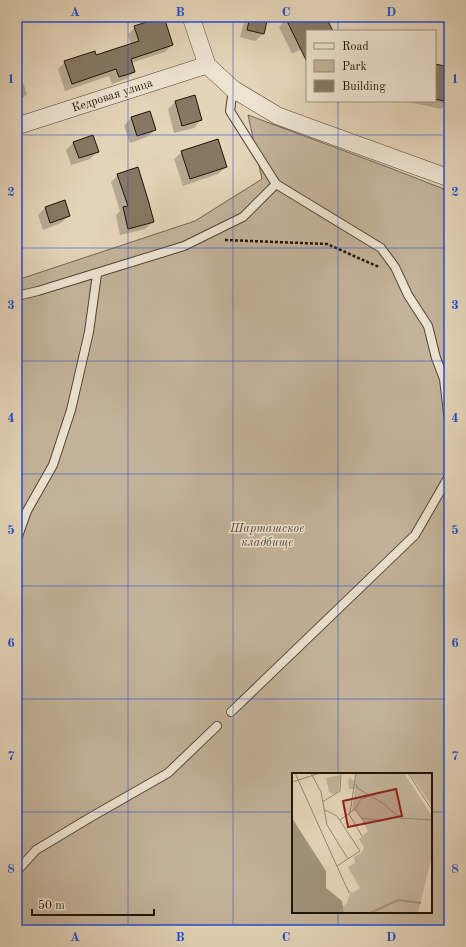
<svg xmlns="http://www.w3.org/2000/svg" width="466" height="947" font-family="'Old Standard TT',serif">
<rect width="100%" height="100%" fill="#e4d4b8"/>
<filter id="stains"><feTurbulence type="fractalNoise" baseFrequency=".005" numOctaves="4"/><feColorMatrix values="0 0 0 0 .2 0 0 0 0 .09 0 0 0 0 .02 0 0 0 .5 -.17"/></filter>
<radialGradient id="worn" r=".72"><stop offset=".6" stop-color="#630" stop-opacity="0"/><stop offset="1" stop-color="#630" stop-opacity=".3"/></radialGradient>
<path fill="#c3b39a" stroke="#726450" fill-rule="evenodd" d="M 248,115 L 390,168 L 449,191 L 449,930 L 17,930 L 17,280 L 195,221 L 262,179 ZM 293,774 L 431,774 L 431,912 L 293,912 Z"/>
<path fill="#0003" d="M 241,17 L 267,17 L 263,34 L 255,41 L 240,37 L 245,18 Z
M 292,17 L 325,17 L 331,31 L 307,31 L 307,46 L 292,54 L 279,27 L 286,20 Z
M 135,27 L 172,45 L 165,52 L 131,63 L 134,72 L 126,79 L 112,84 L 109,76 L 65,91 L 58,69 L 65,62 L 95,57 L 131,45 L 128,35 Z
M 435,65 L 449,68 L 449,102 L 441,109 L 409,102 L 435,101 Z
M 17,69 L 18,69 L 27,94 L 19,101 L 17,102 Z
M 175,102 L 201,120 L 194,128 L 174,133 L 168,109 Z
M 149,112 L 155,130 L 147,137 L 130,143 L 124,126 L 131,118 Z
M 74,142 L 98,151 L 90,159 L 71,165 L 66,150 Z
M 182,152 L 226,167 L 218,174 L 183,186 L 174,159 Z
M 118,175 L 153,222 L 145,229 L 120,235 L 116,215 L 120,211 L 111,182 Z
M 17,198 L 20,210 L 17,213 Z
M 45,208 L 69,216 L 61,223 L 43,230 L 38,215 Z"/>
<path fill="#867863" stroke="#201406" d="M 162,17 L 164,17 L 173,45 L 131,59 L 135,72 L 119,77 L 116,69 L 72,84 L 64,61 L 95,51 L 96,55 L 139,41 L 134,26 Z
M 250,17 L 268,17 L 264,34 L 247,30 Z
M 285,17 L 326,17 L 333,31 L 307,31 L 307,62 Z
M 435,64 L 449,67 L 449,102 L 435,99 Z
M 195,95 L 202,120 L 182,126 L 175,101 Z
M 150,111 L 156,130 L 137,136 L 131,117 Z
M 93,135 L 99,152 L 79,158 L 73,142 Z
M 218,139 L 227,167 L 190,179 L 181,151 Z
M 138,167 L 149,203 L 154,222 L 128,229 L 123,207 L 128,206 L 117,174 Z
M 65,200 L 70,216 L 50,223 L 45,207 Z"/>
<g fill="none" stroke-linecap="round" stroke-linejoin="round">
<g stroke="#514432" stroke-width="10">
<path id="service" d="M 233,89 L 230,111 L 276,184 L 381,248 L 395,267 L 408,295 L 428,326 L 436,358 L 444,379 L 449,422
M 17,296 L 38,291 L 184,246 L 243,217 L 276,184
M 17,539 L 27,511 L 53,465 L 71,410 L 89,332 L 97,274
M 231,712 L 415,535 L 449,476
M 17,871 L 36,850 L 91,817 L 168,773 L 217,726"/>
</g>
<g stroke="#514432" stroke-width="18">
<path id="minor" d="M 191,17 L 207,65 L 233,89 L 278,116 L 449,178
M 17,126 L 207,65"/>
</g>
<path stroke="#201406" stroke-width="2.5" stroke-dasharray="3 2" stroke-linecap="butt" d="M 225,240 L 327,244 L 379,267"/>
<use href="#service" stroke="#ede3d1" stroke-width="8"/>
<use href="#minor" stroke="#ede3d1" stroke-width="17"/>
</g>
<path fill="none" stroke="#1d4ed8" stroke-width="1" stroke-opacity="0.55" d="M 128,17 L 128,930M 233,17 L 233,930M 338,17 L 338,31M 338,101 L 338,774M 17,135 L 449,135M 17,248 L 449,248M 17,361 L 449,361M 17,474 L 449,474M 17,586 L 449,586M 17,699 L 449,699M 17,812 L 293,812M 431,812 L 449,812M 338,912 L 338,930"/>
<g text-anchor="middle" stroke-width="3" stroke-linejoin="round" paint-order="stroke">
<g font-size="12" fill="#201406" stroke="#ede3d1">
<text transform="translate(112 95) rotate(-18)" y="4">Кедровая улица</text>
</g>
<g font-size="12" font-style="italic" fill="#594c3a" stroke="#ede3d1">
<text x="267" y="532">Шарташское<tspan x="267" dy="14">кладбище</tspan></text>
</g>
</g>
<g transform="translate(292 773)">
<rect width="140" height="140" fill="#e4d4b8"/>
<path d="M 58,0 L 112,0 L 140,43 L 140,82 L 126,140 L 52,140 L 51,133 L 55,130 L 58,120 L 56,117 L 60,120 L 68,115 L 56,94 L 63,90 L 62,84 L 70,79 L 72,74 L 67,66 L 76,58 L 66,40 L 63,37 L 60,39 L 63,16 L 57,16 L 56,10 L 57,4 L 62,8 L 63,1 ZM 117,0 L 140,0 L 140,33 ZM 48,2 L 47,17 L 43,22 L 37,19 L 34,5 Z" fill="#c3b39a"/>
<path d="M 0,45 L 34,98 L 34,115 L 50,128 L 52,140 L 0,140 Z" fill="#a1937b"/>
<path fill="none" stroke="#a1937b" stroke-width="2" d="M 78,140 L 106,127 L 129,130"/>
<path fill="none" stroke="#968771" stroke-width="1" d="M 3,0 L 57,120M 19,0 L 29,19 L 35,52 L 56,86M 116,0 L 140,37M 0,9 L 28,0M 64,11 L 65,15 L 94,32M 30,29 L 48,18 L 49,0M 94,33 L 108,45 L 140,47M 63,36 L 73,50M 33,37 L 45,43 L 68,78 L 45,93M 58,40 L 64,0M 57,41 L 70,63M 70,45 L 91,48M 48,47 L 63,36 L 69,26 L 78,23"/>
<path fill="#8f2418" fill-opacity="0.15" stroke="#8f2418" stroke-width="2" d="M 104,16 L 110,43 L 56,54 L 51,28 Z"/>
<rect width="140" height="140" fill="none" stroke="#201406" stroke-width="2"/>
</g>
<rect width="466" height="947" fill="none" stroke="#e4d4b8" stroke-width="44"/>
<rect x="306" y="30" width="130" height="72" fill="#ede3d1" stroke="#9b9080"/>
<rect x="314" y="43" width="20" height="6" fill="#ede3d1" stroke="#9b9080"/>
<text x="342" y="50" font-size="12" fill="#201406">Road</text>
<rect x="314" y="60" width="20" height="12" fill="#c3b39a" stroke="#9b9080"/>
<text x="342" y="70" font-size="12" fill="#201406">Park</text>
<rect x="314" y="80" width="20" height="12" fill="#867863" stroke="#9b9080"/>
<text x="342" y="90" font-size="12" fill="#201406">Building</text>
<path d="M32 909v6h122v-6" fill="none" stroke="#201406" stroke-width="2"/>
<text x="38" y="909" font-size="12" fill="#201406" stroke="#ede3d1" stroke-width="3" paint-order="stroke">50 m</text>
<rect x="22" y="22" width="422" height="903" fill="none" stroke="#1d4ed8" stroke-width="1.5"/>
<g font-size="13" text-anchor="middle" font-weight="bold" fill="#1d4ed8">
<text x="75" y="16">A</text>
<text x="180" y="16">B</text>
<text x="286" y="16">C</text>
<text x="391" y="16">D</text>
<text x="11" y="83">1</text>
<text x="455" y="83">1</text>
<text x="11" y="196">2</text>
<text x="455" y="196">2</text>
<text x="11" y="309">3</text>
<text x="455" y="309">3</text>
<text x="11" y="422">4</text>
<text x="455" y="422">4</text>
<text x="11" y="534">5</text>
<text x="455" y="534">5</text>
<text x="11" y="647">6</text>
<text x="455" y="647">6</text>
<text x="11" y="760">7</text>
<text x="455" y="760">7</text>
<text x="11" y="873">8</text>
<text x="455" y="873">8</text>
<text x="75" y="941">A</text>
<text x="180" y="941">B</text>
<text x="286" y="941">C</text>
<text x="391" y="941">D</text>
</g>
<rect width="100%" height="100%" filter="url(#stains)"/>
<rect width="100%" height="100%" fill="url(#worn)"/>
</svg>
